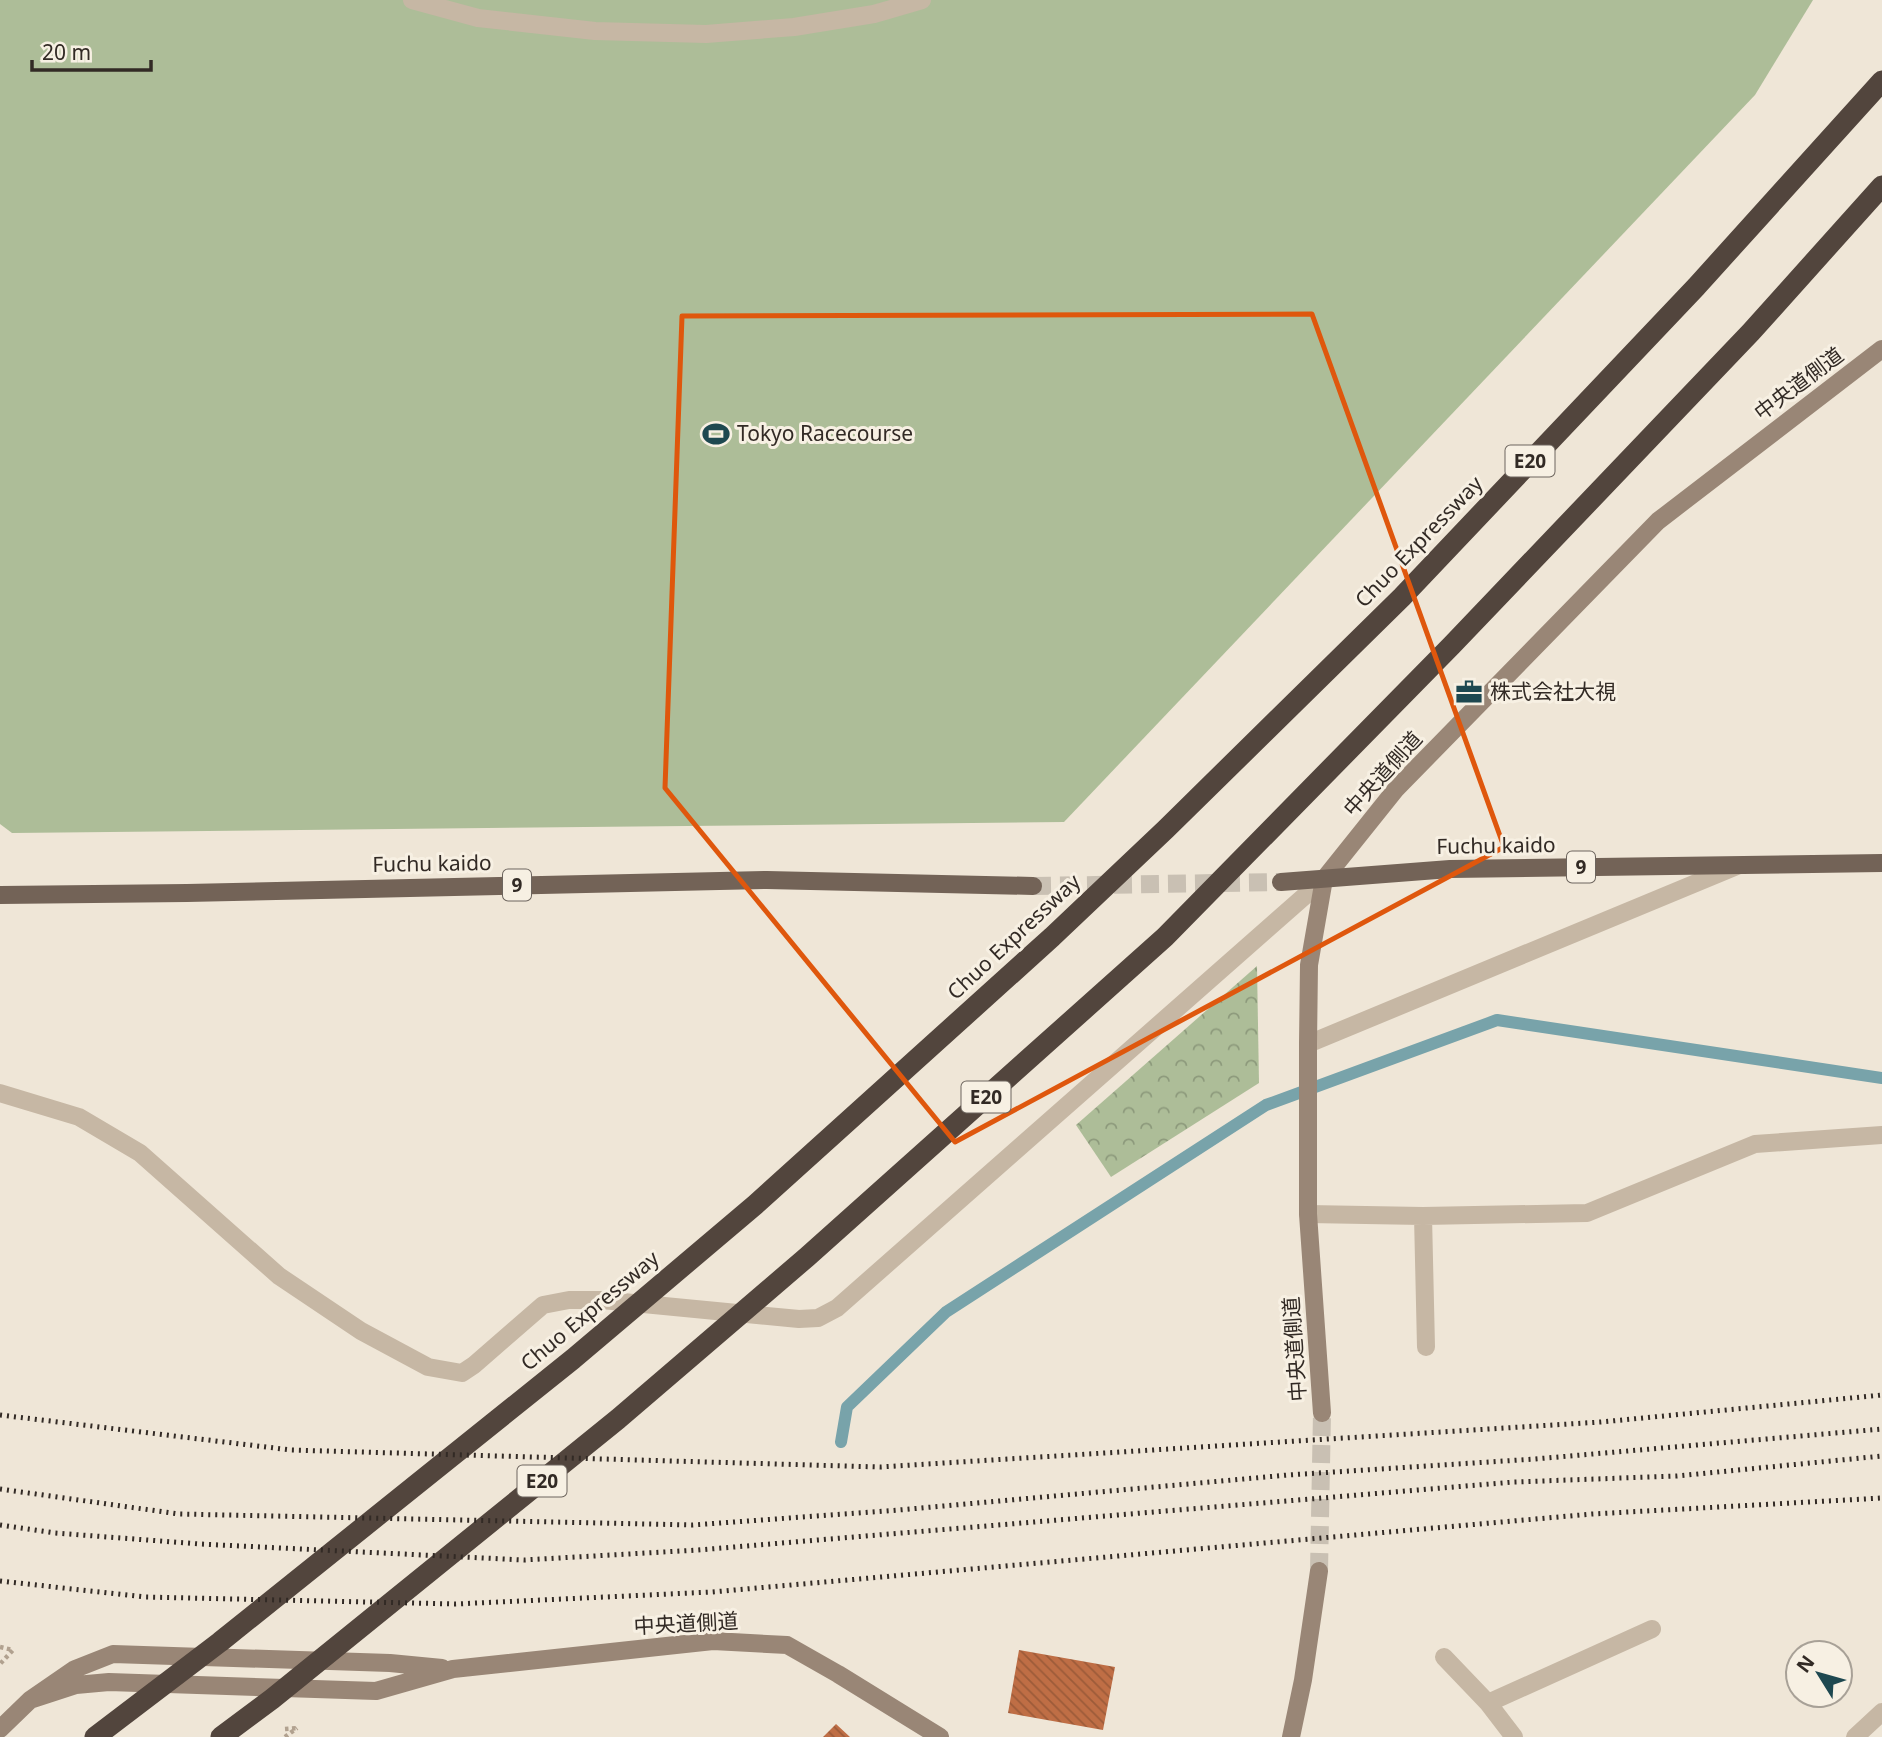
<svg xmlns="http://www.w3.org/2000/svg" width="1882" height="1737" font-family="'Noto Sans','Noto Sans JP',sans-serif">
<defs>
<pattern id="park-crowns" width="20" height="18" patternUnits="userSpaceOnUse" patternTransform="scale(1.75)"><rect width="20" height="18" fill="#adbd98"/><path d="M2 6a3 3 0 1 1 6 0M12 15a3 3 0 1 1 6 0" fill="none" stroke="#8d9a7c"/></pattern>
<pattern id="building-back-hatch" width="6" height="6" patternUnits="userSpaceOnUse" patternTransform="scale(1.75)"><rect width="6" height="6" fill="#bf6e45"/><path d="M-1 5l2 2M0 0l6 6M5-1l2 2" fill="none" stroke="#9c5b39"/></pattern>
</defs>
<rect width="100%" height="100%" fill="#efe6d7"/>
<path fill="url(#park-crowns)" d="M 1257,966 L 1259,1083 L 1111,1177 L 1076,1125 Z"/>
<path fill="#adbd98" d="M 0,0 L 1813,0 L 1755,95 L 1064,822 L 12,833 L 0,824 Z"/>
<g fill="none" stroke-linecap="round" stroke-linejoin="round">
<path stroke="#78a3aa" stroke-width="12" d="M 841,1442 L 847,1407 L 946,1312 L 1266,1105 L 1497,1020 L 1882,1078"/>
</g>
<path fill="url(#building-back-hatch)" d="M 1019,1650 L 1115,1667 L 1103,1730 L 1008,1713 Z
M 836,1724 L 850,1737 L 823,1737 Z"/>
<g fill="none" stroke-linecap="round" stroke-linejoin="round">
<path stroke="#c9c0b3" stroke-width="18" stroke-dasharray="18 9" stroke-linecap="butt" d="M 1319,1571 L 1322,1413"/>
<path stroke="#c9c0b3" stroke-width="18" stroke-dasharray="18 9" stroke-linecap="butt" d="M 1033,886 L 1281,882"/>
<path stroke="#b1a18f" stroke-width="4.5" stroke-dasharray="3.5 3.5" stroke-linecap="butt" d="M 0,1647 L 13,1650 L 0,1664
M 285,1729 L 298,1728
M 285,1737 L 297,1728"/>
<path stroke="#c6b7a4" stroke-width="18" d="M 412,0 L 478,18 L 595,31 L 706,34 L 794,27 L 874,14 L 922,0"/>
<path stroke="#c6b7a4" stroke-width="18" d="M 1308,1044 L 1737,866
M 0,1093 L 79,1117 L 140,1153 L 279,1276 L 361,1331 L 428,1367 L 462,1373 L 474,1365 L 543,1305 L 569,1300 L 602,1300 L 799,1319 L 818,1318 L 837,1308 L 1324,879
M 1308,1214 L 1423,1216 L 1587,1213 L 1755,1144 L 1882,1135
M 1423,1216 L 1426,1347
M 1444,1657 L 1488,1703 L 1514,1737
M 1488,1703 L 1652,1629
M 1855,1737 L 1882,1712"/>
<path stroke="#998676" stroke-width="18" d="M 1322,1413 L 1308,1214 L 1308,1044 L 1309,965 L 1324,879 L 1396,789 L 1658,521 L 1882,349
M 30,1700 L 76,1685 L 109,1682 L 376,1691 L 453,1669 L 713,1641 L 787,1645 L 838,1674 L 940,1737
M 0,1729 L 30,1700 L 75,1669 L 113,1654 L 390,1663 L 442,1668
M 1291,1737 L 1303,1680 L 1319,1571"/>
<path stroke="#736357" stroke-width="18" d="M 1281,882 L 1450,869 L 1882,863
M 0,895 L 187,893 L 767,880 L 1033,886"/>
<path stroke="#52453d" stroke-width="21" d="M 95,1737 L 220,1642 L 573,1359 L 755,1205 L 1052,937 L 1166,829 L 1402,597 L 1696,287 L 1882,81
M 221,1737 L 272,1699 L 618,1419 L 807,1257 L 1165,937 L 1452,645 L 1751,332 L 1882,186"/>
<path stroke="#322a25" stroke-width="5" stroke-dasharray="2 5" stroke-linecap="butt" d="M 0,1415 L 291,1450 L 880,1467 L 1601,1422 L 1882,1395
M 0,1489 L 179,1514 L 693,1525 L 899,1510 L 1288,1475 L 1535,1459 L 1882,1429
M 0,1525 L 55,1533 L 200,1544 L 524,1560 L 698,1550 L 1514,1482 L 1677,1476 L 1882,1456
M 0,1581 L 145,1597 L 456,1604 L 712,1592 L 1592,1514 L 1882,1498"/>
</g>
<path fill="none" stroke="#df570d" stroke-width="5" stroke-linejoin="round" d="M 1312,314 L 1504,847 L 955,1142 L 665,788 L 682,316 Z"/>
<defs>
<g id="stadium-bare" transform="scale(2.1)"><path d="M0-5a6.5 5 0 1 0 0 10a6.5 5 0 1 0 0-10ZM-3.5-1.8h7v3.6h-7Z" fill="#1e4850" stroke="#f7f0e3" stroke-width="2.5" paint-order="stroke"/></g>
<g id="office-bare" transform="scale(2.1)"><path d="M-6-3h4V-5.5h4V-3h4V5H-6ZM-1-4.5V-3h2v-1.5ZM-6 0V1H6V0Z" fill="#1e4850" stroke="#f7f0e3" stroke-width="2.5" paint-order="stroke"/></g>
</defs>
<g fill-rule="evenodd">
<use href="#stadium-bare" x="716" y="434"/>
<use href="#office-bare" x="1469" y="692"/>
</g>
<g text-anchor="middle" stroke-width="6" stroke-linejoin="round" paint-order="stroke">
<g fill="#f7f0e3" stroke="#6d655e" stroke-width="2">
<rect x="1505.5" y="445.5" width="49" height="31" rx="5"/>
<rect x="1567" y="851.5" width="28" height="31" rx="5"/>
<rect x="503" y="869.5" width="28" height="31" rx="5"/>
<rect x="961.5" y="1081.5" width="49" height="31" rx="5"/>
<rect x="517.5" y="1465.5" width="49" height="31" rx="5"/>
</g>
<g font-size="19" font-weight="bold" fill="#322a25">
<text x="1530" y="468">E20</text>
<text x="1581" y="874">9</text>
<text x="517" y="892">9</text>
<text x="986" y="1104">E20</text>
<text x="542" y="1488">E20</text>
</g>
<g font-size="21" fill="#322a25" stroke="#f7f0e3">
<text transform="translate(1799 384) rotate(-37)" y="7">中央道側道</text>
<text transform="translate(1419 542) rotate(-46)" y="7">Chuo Expressway</text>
<text transform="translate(1383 774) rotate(-48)" y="7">中央道側道</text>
<text transform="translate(1496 846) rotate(-1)" y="7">Fuchu kaido</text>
<text transform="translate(432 864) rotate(-1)" y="7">Fuchu kaido</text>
<text transform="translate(1014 937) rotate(-43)" y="7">Chuo Expressway</text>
<text transform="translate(590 1311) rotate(-40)" y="7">Chuo Expressway</text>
<text transform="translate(1295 1349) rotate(-94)" y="7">中央道側道</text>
<text transform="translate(686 1624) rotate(-3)" y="7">中央道側道</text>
</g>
<g font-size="21" fill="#322a25" stroke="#f7f0e3" text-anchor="start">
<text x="737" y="441">Tokyo Racecourse</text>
<text x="1490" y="699">株式会社大視</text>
</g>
</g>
<g transform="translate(1819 1674) rotate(307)"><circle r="33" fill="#f7f0e3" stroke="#a8a197" stroke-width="2"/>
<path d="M0-5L12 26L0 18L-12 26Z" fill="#1e4850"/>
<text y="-10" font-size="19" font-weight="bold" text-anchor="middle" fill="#322a25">N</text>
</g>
<path d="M32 60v10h119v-10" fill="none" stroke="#322a25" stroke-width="3.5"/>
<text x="42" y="60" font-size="21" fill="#322a25" stroke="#f7f0e3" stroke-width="5" paint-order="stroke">20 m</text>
</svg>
